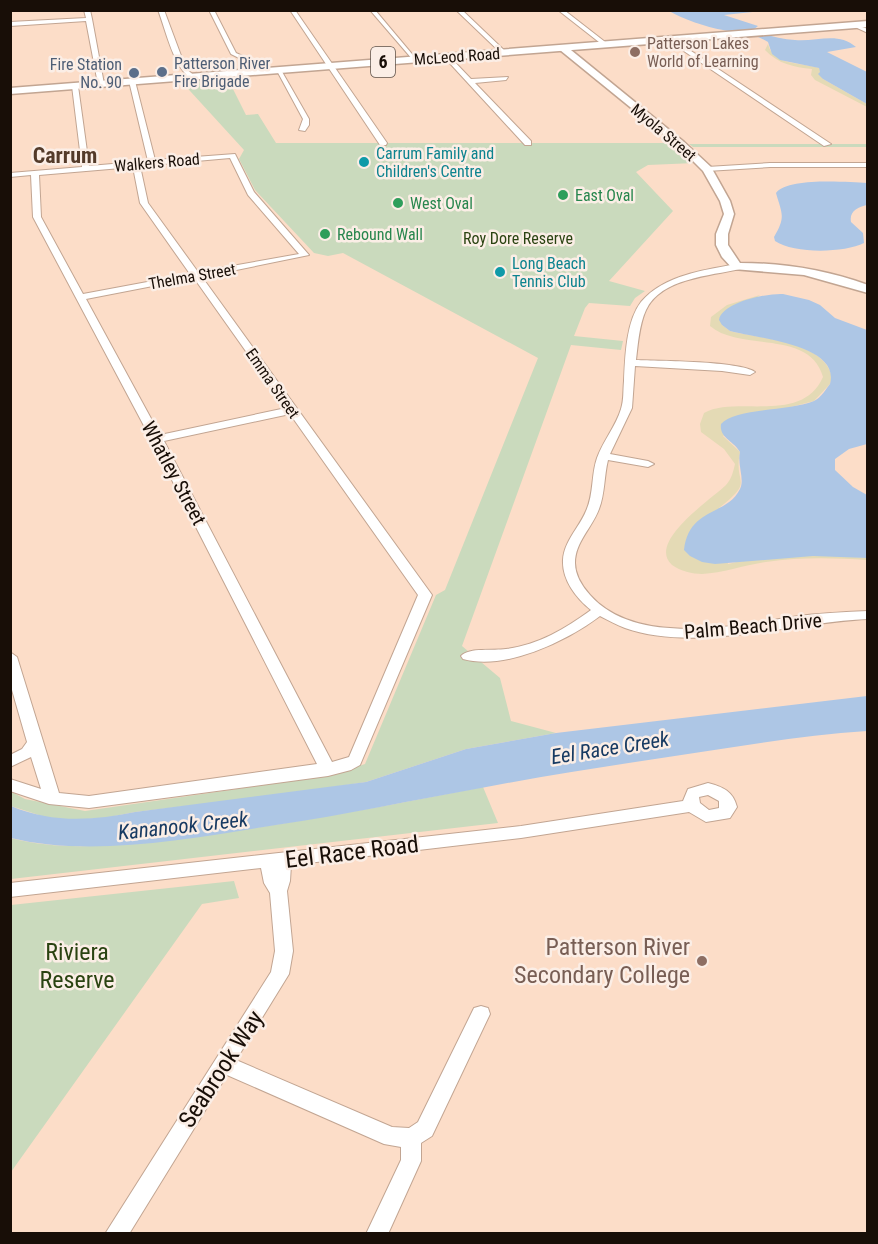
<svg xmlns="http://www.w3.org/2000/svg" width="878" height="1244" font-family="'Roboto Condensed',sans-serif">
<rect width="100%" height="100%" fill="#fcddc8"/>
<path fill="#cadabd" d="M 241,75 L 247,87 L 233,89 L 246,115 L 258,114 L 276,143 L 674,143 L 695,163 L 648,165 L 636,172 L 673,211 L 609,281 L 645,291 L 635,298 L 630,306 L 589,303 L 585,308 L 574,336 L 623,341 L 621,350 L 571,345 L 462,646 L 500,678 L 511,721 L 556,733 L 466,749 L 366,782 L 287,794 L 135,812 L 104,818 L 69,820 L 45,817 L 11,806 L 10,791 L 25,799 L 85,811 L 333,775 L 365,764 L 436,595 L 445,590 L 538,358 L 343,253 L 328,256 L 314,253 L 255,190 L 239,159 L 244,150 L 180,80 Z
M 689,144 L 867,144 L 868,147 L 693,147 Z
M 483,787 L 498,823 L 11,879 L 10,838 C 69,853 127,844 187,837 C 287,825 385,806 483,787 Z
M 234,881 L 239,898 L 202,904 L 11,1172 L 11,905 Z"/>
<path fill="#e4dab5" d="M 768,44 C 773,66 800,62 819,68 L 823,79 L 867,104 L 867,107 L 815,80 L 811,75 L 812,69 C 794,67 778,64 765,50 Z
M 760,295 L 722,325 L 730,331 C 759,339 824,340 832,377 L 830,384 L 814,401 L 779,410 L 747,414 L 723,436 L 740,452 C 733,486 756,479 719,508 L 728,564 C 773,554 822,554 867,558 L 867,560 C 834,558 800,557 766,562 C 745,565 723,573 702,574 C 693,574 680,571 672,565 C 646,542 713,498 726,485 C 732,478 733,472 735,464 L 724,449 L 701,432 L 700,424 L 704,413 C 736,395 802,425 823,377 C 810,329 740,352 710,326 L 711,317 L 727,305 Z"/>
<path fill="#adc6e5" d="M 669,11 L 762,11 L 724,15 L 758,26 L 753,30 C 766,35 781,39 795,40 C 817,42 838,31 856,47 L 827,52 L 867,72 L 867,104 L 823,79 L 818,74 L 820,72 L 819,68 L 780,60 L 772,54 L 768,42 C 751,32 741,33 723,30 C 706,27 683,19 669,11 Z
M 867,183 L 867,205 C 858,207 849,211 851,222 L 863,233 L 864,243 C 844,253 794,254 775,241 L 774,237 C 786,217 782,214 776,193 C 788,177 847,182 867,183 Z
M 783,294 L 809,300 L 820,305 L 835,318 L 867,330 L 867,444 L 849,449 L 835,459 L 835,470 L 853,487 L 867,495 L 867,558 L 813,556 L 715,564 L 702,562 L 690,556 L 684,550 C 689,507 727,516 740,489 C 745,479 737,465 740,452 C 734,441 719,438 721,424 C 735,408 791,411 814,401 C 821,398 826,389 830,384 C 841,344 754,338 730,331 L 722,325 L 719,320 C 722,302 768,293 783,294 Z
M 867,696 L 867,731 C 812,734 756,744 701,752 C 628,763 554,774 481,788 C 413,800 345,815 276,825 C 195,838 91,858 11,838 L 11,806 C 51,823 92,821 135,812 L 366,782 L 466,749 L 556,733 Z"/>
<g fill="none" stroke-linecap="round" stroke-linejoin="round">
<g stroke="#c2a592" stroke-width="2">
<path id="street" d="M 84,10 L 90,10 L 92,19 L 104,84 L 101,86 L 98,84 L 86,21 L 10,26 L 10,22 L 86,18 Z
M 158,10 L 164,10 L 186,69 L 195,76 L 195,78 C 176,78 165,27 158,10 Z
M 214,10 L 236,53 L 247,58 L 254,73 L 250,73 L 243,60 L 231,54 L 210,12 Z
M 290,10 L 295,10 L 387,143 L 386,145 L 380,145 Z
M 370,10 L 375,10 L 417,60 L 413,60 Z
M 456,10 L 462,10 L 506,52 L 506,54 L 502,54 Z
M 558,10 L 564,10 L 609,45 L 604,46 Z
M 853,24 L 868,29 L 868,33 L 853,26 Z
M 669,39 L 673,39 L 831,144 L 824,146 L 669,41 Z
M 445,56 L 449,56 L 471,79 L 508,77 L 506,80 L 475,83 L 531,141 L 531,145 L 525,145 L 445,58 Z
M 276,69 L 281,70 L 309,119 L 309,125 L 305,131 L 299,130 L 303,119 Z
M 132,79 L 135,81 L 155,160 L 235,154 L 254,192 L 309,255 L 202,277 L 432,595 L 360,765 L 351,770 L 328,776 L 89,808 L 49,804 L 10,791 L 10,779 L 41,789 L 31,757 L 10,767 L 10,755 L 22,749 L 27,742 L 10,683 L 10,652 L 17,657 L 59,793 L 89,796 L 317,764 L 151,439 L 33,217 L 31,175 L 10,177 L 10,173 L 82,167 L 72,86 L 75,84 L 78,86 L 89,166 L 148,161 L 129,81 ZM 230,158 L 248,195 L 299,254 L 198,272 L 148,203 L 140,166 ZM 133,167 L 140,203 L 190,274 L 83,294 L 41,217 L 39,175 ZM 194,278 L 286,408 L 160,435 L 86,299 ZM 290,414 L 418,595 L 349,757 L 332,762 L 164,441 Z
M 770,163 L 868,163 L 868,167 L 770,167 L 707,171 L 703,169 L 707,167 Z
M 737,264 L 741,267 L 740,269 C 710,276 661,278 646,310 C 639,325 638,344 636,360 C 659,361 740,361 755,372 L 750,375 L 722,371 L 635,366 L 632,408 L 610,454 L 648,461 L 654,464 L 648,467 L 608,460 C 604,476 605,494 599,509 C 592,528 575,542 575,563 C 575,575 582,586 590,595 C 637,648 738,625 799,616 C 822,613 845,612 868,611 L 868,619 C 793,622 696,653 625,628 C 617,625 608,620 600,616 C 567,641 505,671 463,659 L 461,656 C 469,647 494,651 506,649 C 538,645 565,629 591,610 C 576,598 562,580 563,560 C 564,541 579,528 586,511 C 594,494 591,475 597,458 C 603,441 616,426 621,409 C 624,400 623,391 624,381 C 625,358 626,321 641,302 C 664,275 704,270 737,264 Z
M 708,783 C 723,787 733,791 737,807 L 730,818 L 706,822 L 689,812 L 521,838 L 291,865 L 290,881 L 287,891 L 293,951 L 289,974 L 236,1060 L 392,1127 L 409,1128 L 418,1122 L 474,1008 L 481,1006 L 488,1008 L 490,1014 L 432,1136 L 421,1143 L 421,1161 L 388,1234 L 366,1234 L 401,1160 L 401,1147 L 384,1144 L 227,1075 L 129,1234 L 105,1234 L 271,972 L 275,951 L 270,893 L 264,883 L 261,868 L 10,897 L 10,883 L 521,826 L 683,801 L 688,789 ZM 708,795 L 719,801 L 719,808 L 709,810 L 700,803 L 699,797 Z"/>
</g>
<g stroke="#c2a592" stroke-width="3">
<path id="secondary" d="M 560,46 L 566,46 L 684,142 L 711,167 L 730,201 L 734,214 L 728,234 L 728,245 L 740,263 C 784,263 826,270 868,285 L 868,293 L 804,275 L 733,269 L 722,257 L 716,245 L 716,234 L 724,214 L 720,201 L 703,171 L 678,146 L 560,50 Z"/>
</g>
<g stroke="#c2a592" stroke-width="3">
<path id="primary" d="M 868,21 L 868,27 L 10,94 L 10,88 Z"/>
</g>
<use href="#street" fill="#fff" fill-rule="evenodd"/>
<use href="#secondary" fill="#fff" fill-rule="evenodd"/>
<use href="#primary" fill="#fff" fill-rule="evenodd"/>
</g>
<g fill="#8d6e63" stroke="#fbeee6" stroke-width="2">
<circle cx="635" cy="52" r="6"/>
<circle cx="702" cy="961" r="6"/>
</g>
<g fill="#5c6f8a" stroke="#fbeee6" stroke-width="2">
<circle cx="162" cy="72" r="6"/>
<circle cx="134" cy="73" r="6"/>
</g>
<g fill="#0f9aa8" stroke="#fbeee6" stroke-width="2">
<circle cx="364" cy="162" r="6"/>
<circle cx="500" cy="272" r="6"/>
</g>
<g fill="#2e9e5b" stroke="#fbeee6" stroke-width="2">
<circle cx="563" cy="195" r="6"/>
<circle cx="398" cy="203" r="6"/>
<circle cx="325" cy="234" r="6"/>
</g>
<g text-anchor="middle" stroke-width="5" stroke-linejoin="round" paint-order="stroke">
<g font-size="16" fill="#785e54" stroke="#fbeee6" text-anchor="start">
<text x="647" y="49">Patterson Lakes<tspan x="647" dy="18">World of Learning</tspan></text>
</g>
<g font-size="16" fill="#180e07" stroke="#fbeee6">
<text transform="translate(457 56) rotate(-4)" y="6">McLeod Road</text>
<text transform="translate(664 132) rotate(40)" y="6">Myola Street</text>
<text transform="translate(157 162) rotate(-5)" y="6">Walkers Road</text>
<text transform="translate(192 276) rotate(-10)" y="6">Thelma Street</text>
<text transform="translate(273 383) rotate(55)" y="6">Emma Street</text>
</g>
<g font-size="16" fill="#4e5e75" stroke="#fbeee6" text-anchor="start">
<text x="174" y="69">Patterson River<tspan x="174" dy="18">Fire Brigade</tspan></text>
<text x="122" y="70" text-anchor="end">Fire Station<tspan x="122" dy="18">No. 90</tspan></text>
</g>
<g font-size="16" fill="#0d838f" stroke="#fbeee6" text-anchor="start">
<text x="376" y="159">Carrum Family and<tspan x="376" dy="18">Children's Centre</tspan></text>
<text x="512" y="269">Long Beach<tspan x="512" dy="18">Tennis Club</tspan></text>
</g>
<g font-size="16" fill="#27864d" stroke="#fbeee6" text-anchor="start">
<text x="575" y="201">East Oval</text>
<text x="410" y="209">West Oval</text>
<text x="337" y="240">Rebound Wall</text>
</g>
<g font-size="16" fill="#2a4311" stroke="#fbeee6">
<text x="518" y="244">Roy Dore Reserve</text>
</g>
<rect fill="#fbeee6" stroke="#5c514a" stroke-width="1.5" x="371" y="47" width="24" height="30" rx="4.5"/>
<g font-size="18" font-weight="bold" fill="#180e07">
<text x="383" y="68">6</text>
</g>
<g font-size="20" fill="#180e07" stroke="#fbeee6">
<text transform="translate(174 473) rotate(62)" y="7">Whatley Street</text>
<text transform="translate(753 626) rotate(-5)" y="7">Palm Beach Drive</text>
</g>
<g font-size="21" font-style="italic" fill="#173a62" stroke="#fbeee6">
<text transform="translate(610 748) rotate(-9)" y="7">Eel Race Creek</text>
<text transform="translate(183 826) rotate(-6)" y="7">Kananook Creek</text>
</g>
<g font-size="22" font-weight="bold" fill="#533a29" stroke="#fbeee6">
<text x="65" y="163">Carrum</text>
</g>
<g font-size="24" fill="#180e07" stroke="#fbeee6">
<text transform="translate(352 852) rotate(-7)" y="8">Eel Race Road</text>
<text transform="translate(221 1069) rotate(-57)" y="8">Seabrook Way</text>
</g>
<g font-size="24" fill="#785e54" stroke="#fbeee6" text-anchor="end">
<text x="690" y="955">Patterson River<tspan x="690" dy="28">Secondary College</tspan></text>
</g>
<g font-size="24" fill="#2a4311" stroke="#fbeee6">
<text x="77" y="960">Riviera<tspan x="77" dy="28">Reserve</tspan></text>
</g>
</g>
<rect width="878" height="1244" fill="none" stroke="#180e07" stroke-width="24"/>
</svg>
